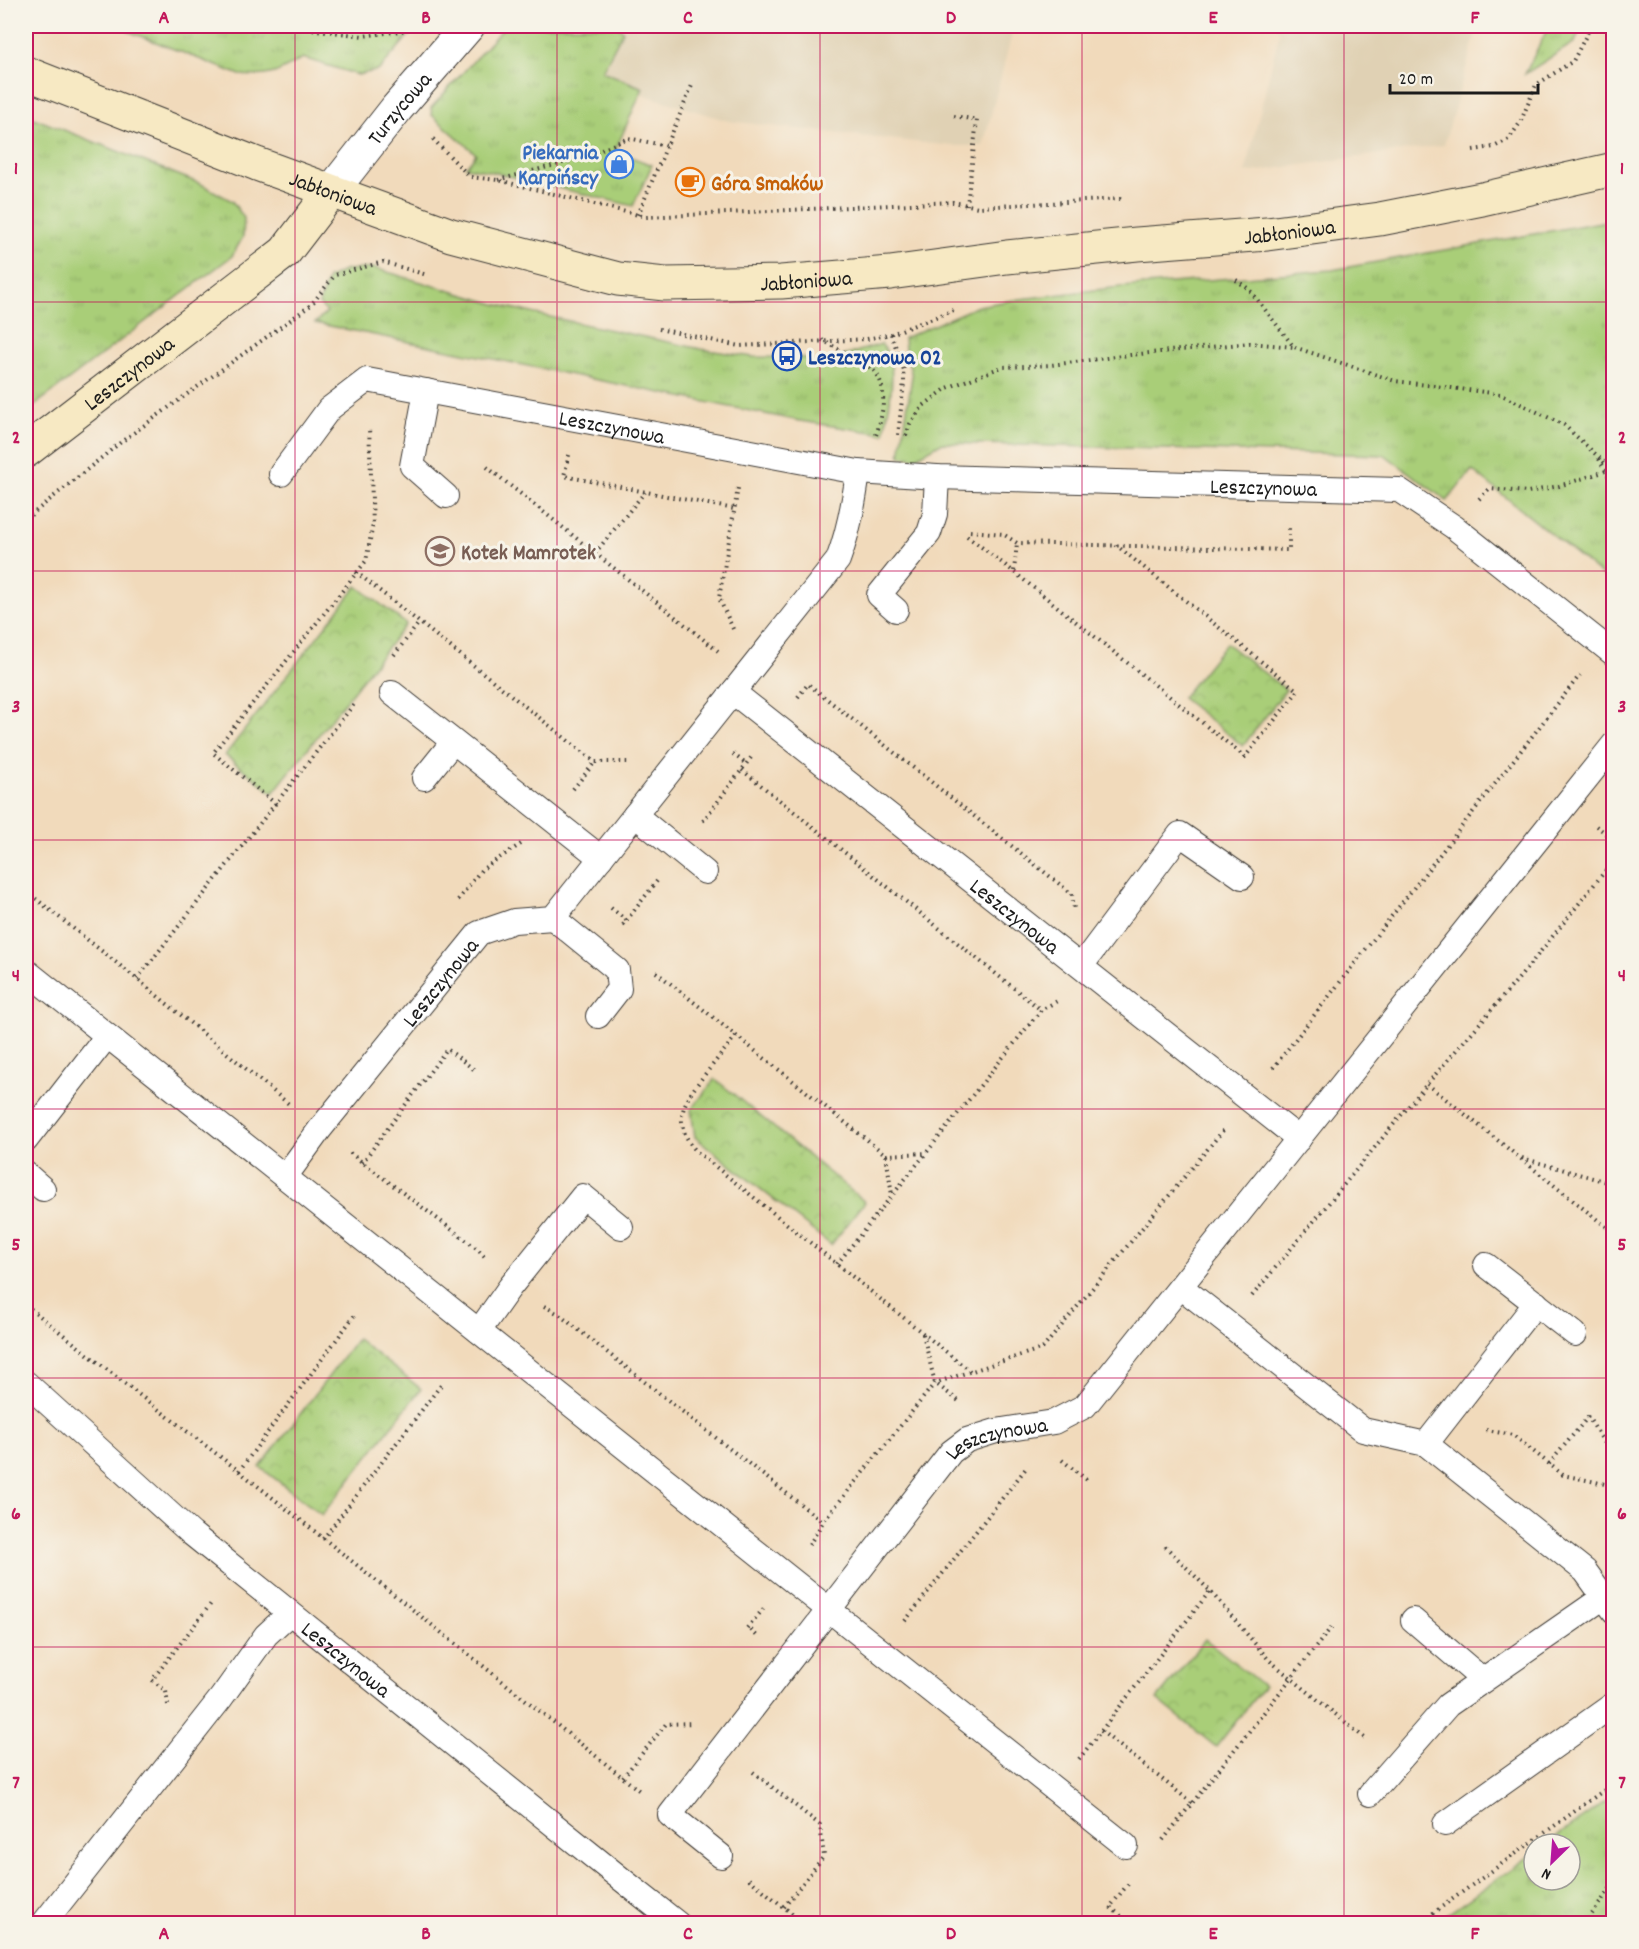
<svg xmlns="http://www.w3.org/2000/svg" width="1639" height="1949" font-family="Dekko,sans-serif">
<defs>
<pattern id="grass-tufts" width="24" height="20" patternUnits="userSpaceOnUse" patternTransform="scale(1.5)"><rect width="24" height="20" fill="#a9ce78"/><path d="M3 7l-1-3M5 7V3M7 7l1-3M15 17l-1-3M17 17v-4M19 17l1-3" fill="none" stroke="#91b067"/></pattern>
<pattern id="park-crowns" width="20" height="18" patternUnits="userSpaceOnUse" patternTransform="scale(1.5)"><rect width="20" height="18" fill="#a9ce78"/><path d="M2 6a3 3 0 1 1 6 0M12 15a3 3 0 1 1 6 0" fill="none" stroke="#91b067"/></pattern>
</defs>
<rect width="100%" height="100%" fill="#f7f3e8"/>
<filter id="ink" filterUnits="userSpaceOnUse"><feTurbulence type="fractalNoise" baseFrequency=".0167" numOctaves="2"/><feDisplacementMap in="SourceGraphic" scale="12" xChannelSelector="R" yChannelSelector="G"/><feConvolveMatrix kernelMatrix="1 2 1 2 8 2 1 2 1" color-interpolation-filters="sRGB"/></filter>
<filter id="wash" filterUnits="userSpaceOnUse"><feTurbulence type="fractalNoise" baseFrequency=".008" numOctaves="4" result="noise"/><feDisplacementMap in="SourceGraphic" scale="24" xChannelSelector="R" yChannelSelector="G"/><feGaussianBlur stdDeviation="1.35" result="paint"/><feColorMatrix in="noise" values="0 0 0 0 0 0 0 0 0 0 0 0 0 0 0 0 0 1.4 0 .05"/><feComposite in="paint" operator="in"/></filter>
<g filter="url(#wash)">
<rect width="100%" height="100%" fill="#f1dabb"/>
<path fill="#e0d1b4" d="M 545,26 L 1014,26 L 983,146 L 952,146 L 728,121 L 568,71 Z
M 1275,26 L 1478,26 L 1444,145 L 1245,173 L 1280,31 Z"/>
<path fill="url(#grass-tufts)" stroke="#62754a" stroke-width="1.5" d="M 115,26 L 417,26 L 379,70 L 358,75 L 303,58 C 278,73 270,78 240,75 Z
M 505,26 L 617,26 L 623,31 L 602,71 L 643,88 L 615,151 L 652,165 L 633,206 L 492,172 L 466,167 L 476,154 L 432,115 L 431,108 Z
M 1549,26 L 1582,26 L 1575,42 L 1525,74 Z
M 26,115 L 201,184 L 232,201 L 244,218 L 243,237 L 232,256 L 26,412 Z
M 1613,220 L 1613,584 L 1472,470 L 1447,501 L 1385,455 L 941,443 L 915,458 L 900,456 L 912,376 L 905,349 L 904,338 L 978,306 L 1020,299 L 1121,287 L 1332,270 Z
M 374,268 L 495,304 L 536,314 L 701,349 L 753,357 L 804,358 L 814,365 L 881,344 C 901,364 888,409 884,434 L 800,421 L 315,323 L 327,312 L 319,304 L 328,278 L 346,270 Z
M 1613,1796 L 1613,1923 L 1435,1923 L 1534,1853 L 1534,1880 L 1570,1880 L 1570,1844 L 1546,1844 Z"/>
<path fill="url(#park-crowns)" stroke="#62754a" stroke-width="1.5" d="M 357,586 L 406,624 L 273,793 L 225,755 Z
M 1226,643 L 1286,690 L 1243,746 L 1182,698 Z
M 715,1079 L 865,1202 L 831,1245 L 695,1137 L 691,1110 Z
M 357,1339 L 421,1389 L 322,1515 L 260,1467 Z
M 1205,1639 L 1264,1686 L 1216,1747 L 1157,1699 Z"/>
</g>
<g filter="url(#ink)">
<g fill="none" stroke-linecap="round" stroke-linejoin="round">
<g stroke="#3c3834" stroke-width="26">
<g id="lane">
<path d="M 426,391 L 412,466 L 446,496"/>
<path id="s1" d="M 281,474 L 329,409 L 367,380 L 858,472 L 937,477 L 1399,490 L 1454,527 L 1614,654"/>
<path d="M 896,610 L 879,595 L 929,533 L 935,514 L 937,477"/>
<path id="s2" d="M 733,692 L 1299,1139"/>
<path d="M 392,693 L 601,858"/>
<path d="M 424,778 L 453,742"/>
<path d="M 635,815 L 705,872"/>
<path d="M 553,918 L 617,970 L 619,989 L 598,1016"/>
<path d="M 1081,966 L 1180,834 L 1242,877"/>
<path d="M 26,971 L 1126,1846"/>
<path d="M 26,1140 L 107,1036"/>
<path d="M 26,1174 L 43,1189"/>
<path id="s3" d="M 285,1177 L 320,1129 L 479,933 L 514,921 L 553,918 L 838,560 C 849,531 854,503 858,472"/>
<path d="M 1486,1265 L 1575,1334"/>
<path d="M 1181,1287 L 1363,1430 L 1426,1444 L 1585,1571 L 1614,1611"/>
<path d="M 479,1331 L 510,1287 L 583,1196 L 621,1227"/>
<path id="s4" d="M 26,1383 L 192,1534 L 620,1878 L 678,1924"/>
<path d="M 1426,1444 L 1536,1303"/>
<path d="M 1413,1620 L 1483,1680"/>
<path d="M 1370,1794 L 1448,1705 L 1604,1597"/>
<path d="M 1445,1824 L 1614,1704"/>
<path id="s5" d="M 721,1856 L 670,1815 L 951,1452 L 967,1440 L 996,1431 L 1054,1422 L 1085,1406 L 1614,744"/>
<path d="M 43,1924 L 221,1698 L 266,1635 L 290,1613"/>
</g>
</g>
<g stroke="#3c3834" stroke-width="35">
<g id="street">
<path id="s6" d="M 331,192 L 397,108 L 468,26"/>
</g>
</g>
<g stroke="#3c3834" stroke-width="35">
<g id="secondary">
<path id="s7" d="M 26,73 L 257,164 L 451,235 L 618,279 L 665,284 L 781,282 L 890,273 L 1007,257 L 1137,244 L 1267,234 L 1380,219 L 1482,199 L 1614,169"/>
<path id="s8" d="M 26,451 L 285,252 L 331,192"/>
</g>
</g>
<path stroke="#3c3834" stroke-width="4" stroke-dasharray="1.5 4.5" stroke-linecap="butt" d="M 301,26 L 309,29 L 363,36 L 408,30
M 954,116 L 977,120 L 967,205
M 433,139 L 470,177 L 498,180 L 646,217 L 953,202 L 978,207 L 1120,199 L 1124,202
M 1473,150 L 1494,147 L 1509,139 L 1520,123 L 1536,85 L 1573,61 L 1591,26
M 498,180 L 586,157 L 628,138 L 667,146
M 638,215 L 693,83
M 1236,280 L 1249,289 L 1294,347 L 1395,381 L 1500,394 L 1564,425 L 1604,462 L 1614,463
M 659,329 L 739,346 L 867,339 L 891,334 L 954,310
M 891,334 L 904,370 L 904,382 L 898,435
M 822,340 C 834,347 867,363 875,372 C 889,388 882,418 876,435
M 906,436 L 910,424 L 923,406 L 947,388 L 1002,367 L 1051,365 L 1130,355 L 1250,343 L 1294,347
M 569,455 L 564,476 L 734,509
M 1599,459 L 1610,479 L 1614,493
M 487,467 L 718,651
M 1479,499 L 1489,489 L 1528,492 L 1559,486 L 1606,471
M 1614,518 L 1610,536 L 1614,544
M 26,519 L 121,442 L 311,305 L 335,275 L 383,262 L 427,275
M 970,531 L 1003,534 L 1017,543 L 1289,550 L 1289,525
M 967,536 L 1014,572 L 1245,757 L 1298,691 L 1116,545
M 595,553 L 645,492
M 1014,571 L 1017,543
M 356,572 L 595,762 L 628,762
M 733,629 L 719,598 L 738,488
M 394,655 L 419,623
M 798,697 L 808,684 L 1072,894 L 1074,910
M 733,754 L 746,764
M 742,770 L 1041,1010
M 573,789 L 595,762
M 276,804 L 213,753 L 366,561 L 373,524 L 369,427
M 703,821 L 753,755
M 1596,826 L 1614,839
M 26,891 L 137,979 L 290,1105
M 458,900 L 481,870 L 521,844
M 611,908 L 627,921
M 623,925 L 657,881
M 656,972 L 886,1155 L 927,1153
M 137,979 L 355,703
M 736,1036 C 726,1048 716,1061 706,1073 C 684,1101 670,1120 696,1151 L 970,1371
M 1273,1068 L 1580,675
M 1427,1084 L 1614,1233
M 350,1153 L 479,1250 L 486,1258
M 886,1155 L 892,1195
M 1522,1158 L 1614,1184
M 362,1163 L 447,1049 L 476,1071
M 837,1264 L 1041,1010 L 1059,1000
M 1252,1296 L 1427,1084 L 1520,977 L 1614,860
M 26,1305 L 129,1387 L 239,1471 L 641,1792
M 544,1306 L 557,1313 L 823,1522
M 923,1334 L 935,1383 L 960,1402
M 1486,1430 L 1513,1435 L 1563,1475 L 1614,1486
M 1062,1460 L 1087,1480
M 1549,1464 L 1588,1417 L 1614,1458
M 239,1471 L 354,1316
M 323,1539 L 441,1385
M 809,1545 L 823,1522 L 935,1383 L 1043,1348 L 1225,1128
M 1165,1546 L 1210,1591 L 1269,1660 L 1367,1740
M 905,1621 L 1027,1467
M 747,1628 L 765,1607
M 751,1630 L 757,1636
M 168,1705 L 166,1691 L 152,1680 L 213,1601
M 1101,1731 L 1192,1803
M 1079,1759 L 1210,1591
M 753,1772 L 820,1825 L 824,1856 L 784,1907
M 623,1777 L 666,1724 L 693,1723
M 1163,1840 L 1334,1624
M 749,1879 L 805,1924
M 1128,1884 L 1110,1907 L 1131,1924
M 1418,1924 L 1614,1783
M 1585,1924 L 1614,1883"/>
<use href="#lane" stroke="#fff" stroke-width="24"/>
<use href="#street" stroke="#fff" stroke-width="33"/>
<use href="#secondary" stroke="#f7e9c3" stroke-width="33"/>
</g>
</g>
<path fill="none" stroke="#c2185b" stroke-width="1.5" stroke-opacity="0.55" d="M 295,26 L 295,1924M 557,26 L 557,1924M 820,26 L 820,1924M 1082,26 L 1082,1924M 1344,26 L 1344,1924M 26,302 L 1614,302M 26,571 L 1614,571M 26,840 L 1614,840M 26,1109 L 1614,1109M 26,1378 L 1614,1378M 26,1647 L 1614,1647"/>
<defs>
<g id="shop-ring" transform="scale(1.5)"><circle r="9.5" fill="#f7f3e8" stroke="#3f7fe0" stroke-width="1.5"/><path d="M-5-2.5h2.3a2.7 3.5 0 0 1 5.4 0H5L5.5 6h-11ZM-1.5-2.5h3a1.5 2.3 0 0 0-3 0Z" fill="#3f7fe0"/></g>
<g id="cafe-ring" transform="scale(1.5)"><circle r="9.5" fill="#f7f3e8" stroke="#e8710a" stroke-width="1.5"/><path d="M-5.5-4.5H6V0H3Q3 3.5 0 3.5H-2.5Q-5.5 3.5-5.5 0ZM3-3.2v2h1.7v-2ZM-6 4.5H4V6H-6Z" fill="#e8710a"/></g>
<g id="bus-ring" transform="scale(1.5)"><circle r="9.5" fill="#f7f3e8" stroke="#1a4fb4" stroke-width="1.5"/><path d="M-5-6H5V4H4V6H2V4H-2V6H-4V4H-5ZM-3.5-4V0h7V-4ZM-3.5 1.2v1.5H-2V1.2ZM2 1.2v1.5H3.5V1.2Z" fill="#1a4fb4"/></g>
<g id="school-ring" transform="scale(1.5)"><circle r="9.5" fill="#f7f3e8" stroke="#8d6e63" stroke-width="1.5"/><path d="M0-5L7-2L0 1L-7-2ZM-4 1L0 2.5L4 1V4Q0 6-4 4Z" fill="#8d6e63"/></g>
</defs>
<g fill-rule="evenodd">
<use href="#shop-ring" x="619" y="164"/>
<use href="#cafe-ring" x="690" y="182"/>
<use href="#bus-ring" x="787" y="356"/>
<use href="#school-ring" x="440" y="551"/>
</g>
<g text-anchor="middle" stroke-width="6" stroke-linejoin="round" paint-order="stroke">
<g font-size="22" fill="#1c1c1c" stroke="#f7f3e8">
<text dy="8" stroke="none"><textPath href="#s6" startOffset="108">Turzycowa</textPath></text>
<text dy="8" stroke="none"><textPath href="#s7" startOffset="330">Jabłoniowa</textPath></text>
<text dy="8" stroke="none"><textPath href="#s7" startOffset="1302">Jabłoniowa</textPath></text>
<text dy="8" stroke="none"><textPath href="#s7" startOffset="816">Jabłoniowa</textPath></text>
<text dy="8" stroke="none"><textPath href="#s8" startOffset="129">Leszczynowa</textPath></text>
<text dy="8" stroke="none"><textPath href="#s1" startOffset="378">Leszczynowa</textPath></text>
<text dy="8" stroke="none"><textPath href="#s1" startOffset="1034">Leszczynowa</textPath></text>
<text dy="8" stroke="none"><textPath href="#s2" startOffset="360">Leszczynowa</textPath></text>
<text dy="8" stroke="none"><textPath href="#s3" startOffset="249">Leszczynowa</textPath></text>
<text dy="8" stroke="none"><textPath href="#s5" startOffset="573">Leszczynowa</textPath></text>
<text dy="8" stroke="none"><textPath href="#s4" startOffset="423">Leszczynowa</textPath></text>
</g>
<g font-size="22" font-weight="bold" fill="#366cbe" stroke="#f7f3e8" text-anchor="end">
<text x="598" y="159">Piekarnia<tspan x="598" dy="25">Karpińscy</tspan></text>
</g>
<g font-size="22" font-weight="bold" fill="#c56008" stroke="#f7f3e8" text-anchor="start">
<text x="711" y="190">Góra Smaków</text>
</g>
<g font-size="22" font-weight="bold" fill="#164399" stroke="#f7f3e8" text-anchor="start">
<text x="808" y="364">Leszczynowa 02</text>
</g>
<g font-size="22" font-weight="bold" fill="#785e54" stroke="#f7f3e8" text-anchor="start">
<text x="461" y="559">Kotek Mamrotek</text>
</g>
</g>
<rect width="1639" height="1949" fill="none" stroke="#f7f3e8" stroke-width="66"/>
<g transform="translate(1552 1862) rotate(205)"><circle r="28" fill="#f7f3e8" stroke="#9f9d96" stroke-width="1.5"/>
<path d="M0-4.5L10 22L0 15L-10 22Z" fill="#b5179e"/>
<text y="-9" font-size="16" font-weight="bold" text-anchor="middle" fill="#1c1c1c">N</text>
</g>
<path d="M1390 84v9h148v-9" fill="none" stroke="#1c1c1c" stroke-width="3"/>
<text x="1399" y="84" font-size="18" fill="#1c1c1c" stroke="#f7f3e8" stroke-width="4.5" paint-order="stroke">20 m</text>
<rect x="33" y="33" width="1573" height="1883" fill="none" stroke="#c2185b" stroke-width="2"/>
<g font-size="20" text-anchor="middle" font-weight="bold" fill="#c2185b">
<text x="164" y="23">A</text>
<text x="426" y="23">B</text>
<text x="688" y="23">C</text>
<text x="951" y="23">D</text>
<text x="1213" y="23">E</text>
<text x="1475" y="23">F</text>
<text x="16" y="174">1</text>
<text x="1622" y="174">1</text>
<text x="16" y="443">2</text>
<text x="1622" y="443">2</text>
<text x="16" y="712">3</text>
<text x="1622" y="712">3</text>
<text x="16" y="981">4</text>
<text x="1622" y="981">4</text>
<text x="16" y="1250">5</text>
<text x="1622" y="1250">5</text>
<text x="16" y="1519">6</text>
<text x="1622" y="1519">6</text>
<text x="16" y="1788">7</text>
<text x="1622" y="1788">7</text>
<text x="164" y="1939">A</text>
<text x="426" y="1939">B</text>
<text x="688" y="1939">C</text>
<text x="951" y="1939">D</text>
<text x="1213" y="1939">E</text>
<text x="1475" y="1939">F</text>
</g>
</svg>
